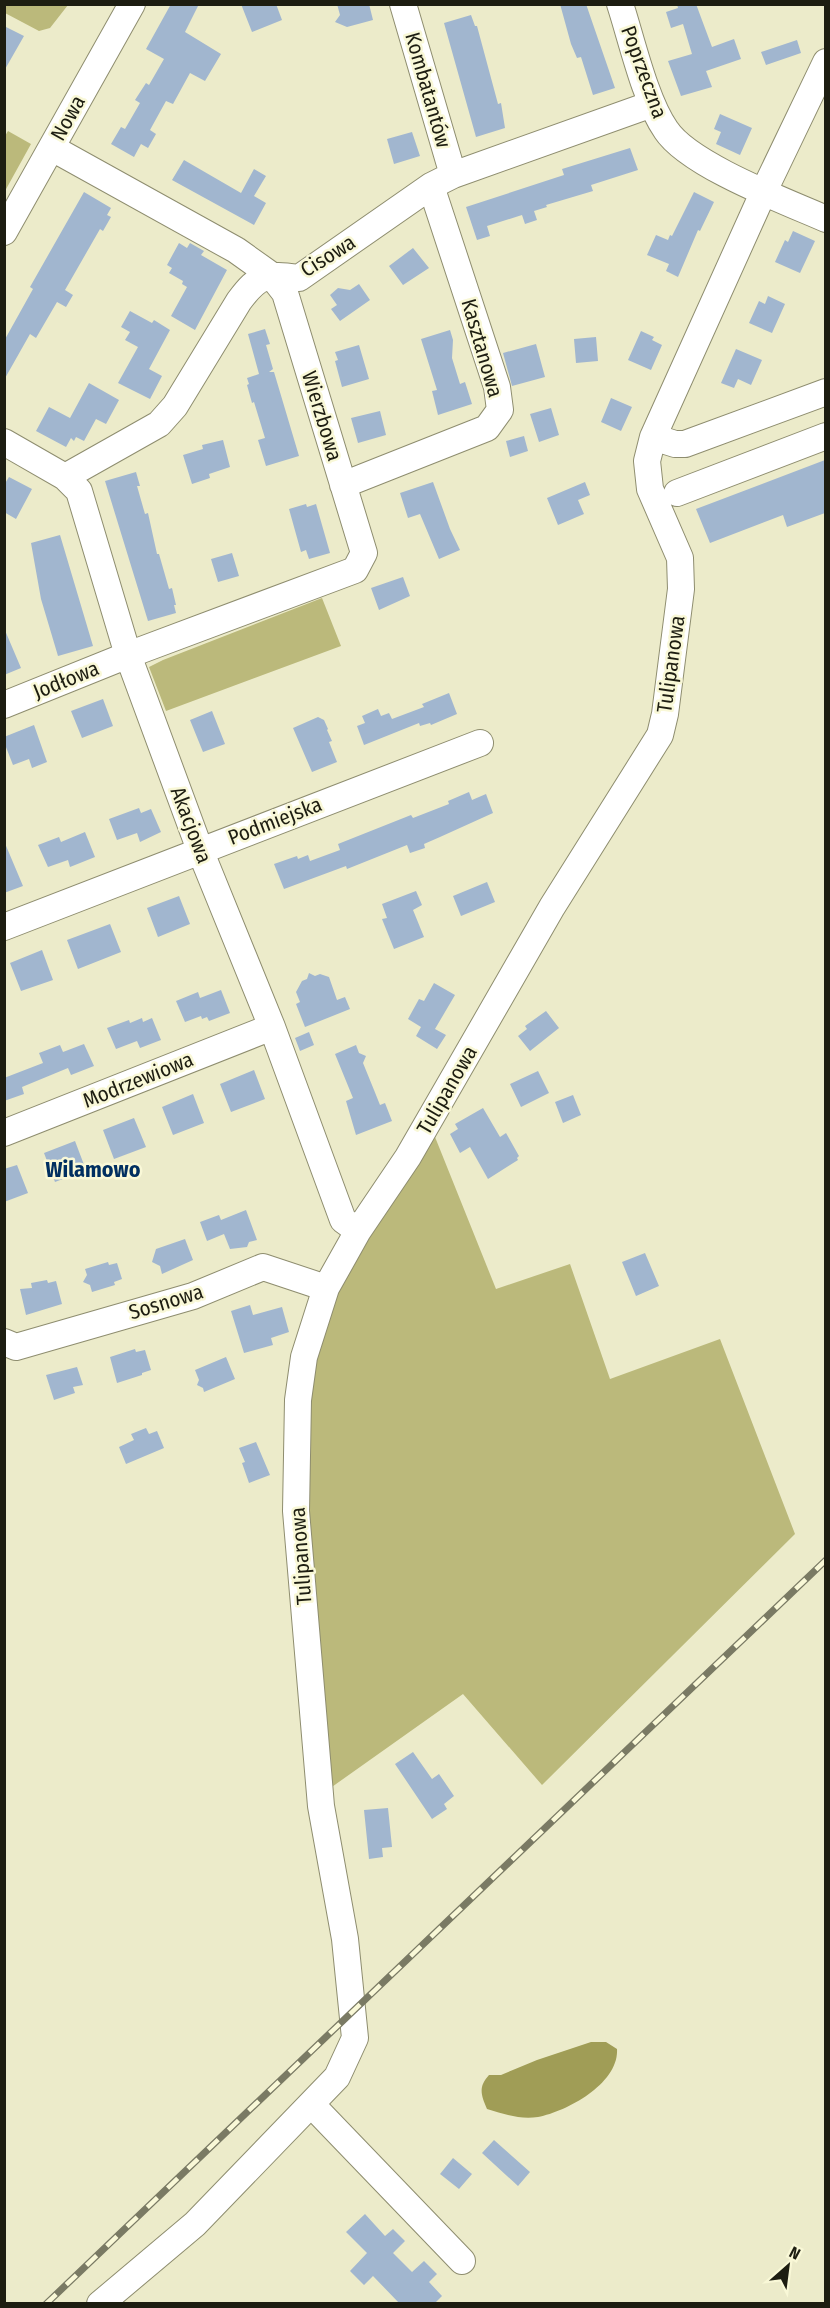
<svg xmlns="http://www.w3.org/2000/svg" width="830" height="2308" font-family="'Fira Sans Condensed',sans-serif">
<rect width="100%" height="100%" fill="#ecebca"/>
<path fill="#bbb97b" d="M 5,4 L 68,4 L 68,5 L 50,28 L 39,31 L 5,13 Z
M 8,131 L 31,144 L 5,191 L 5,136 Z
M 322,598 L 341,646 L 166,711 L 149,667 L 163,660 Z
M 433,1132 L 496,1289 L 570,1264 L 610,1379 L 720,1339 L 795,1534 L 542,1785 L 463,1694 L 329,1789 L 310,1560 L 306,1464 L 311,1370 L 333,1280 Z"/>
<path fill="#a09d56" d="M 591,2042 L 606,2042 L 617,2049 C 619,2083 568,2111 538,2117 C 520,2120 504,2114 487,2109 C 481,2095 478,2087 489,2075 L 501,2075 L 537,2060 Z"/>
<path fill="#a1b6cf" d="M 171,4 L 199,4 L 185,32 L 221,54 L 205,81 L 190,73 L 173,104 L 166,101 L 150,130 L 156,134 L 148,148 L 141,144 L 134,157 L 111,144 L 121,127 L 125,129 L 140,103 L 135,100 L 146,83 L 149,85 L 164,59 L 146,49 Z
M 241,4 L 276,4 L 282,20 L 252,32 Z
M 337,4 L 369,4 L 373,20 L 347,27 L 335,22 L 340,15 Z
M 560,4 L 586,4 L 615,88 L 593,95 L 581,57 L 577,58 L 571,44 Z
M 677,4 L 696,4 L 712,47 L 734,39 L 741,59 L 706,71 L 712,87 L 681,96 L 668,61 L 692,54 L 683,24 L 671,28 L 666,12 L 678,8 Z
M 471,15 L 475,26 L 477,26 L 498,104 L 501,103 L 505,128 L 476,137 L 444,23 Z
M 4,26 L 24,36 L 4,71 Z
M 797,40 L 801,53 L 766,65 L 761,52 Z
M 720,114 L 752,128 L 740,155 L 716,144 L 721,132 L 714,129 Z
M 412,132 L 420,156 L 394,164 L 387,139 Z
M 630,148 L 638,170 L 591,185 L 593,191 L 546,205 L 547,207 L 534,211 L 537,220 L 525,224 L 522,215 L 487,226 L 490,236 L 477,240 L 466,207 L 564,175 L 562,169 Z
M 184,160 L 241,193 L 254,169 L 266,176 L 254,196 L 266,203 L 254,225 L 172,180 Z
M 84,192 L 111,208 L 107,215 L 111,217 L 103,231 L 100,229 L 65,290 L 73,295 L 66,307 L 57,302 L 36,338 L 30,334 L 4,380 L 4,341 L 33,289 L 30,287 Z
M 694,192 L 714,202 L 700,231 L 698,230 L 678,277 L 666,271 L 669,264 L 647,255 L 656,235 L 668,240 L 670,235 L 672,236 Z
M 793,231 L 815,241 L 800,273 L 775,262 L 785,240 L 788,242 Z
M 179,243 L 187,248 L 190,243 L 204,251 L 201,255 L 227,270 L 195,330 L 171,316 L 187,287 L 182,284 L 183,281 L 169,273 L 172,268 L 167,265 Z
M 413,248 L 429,268 L 403,285 L 389,266 Z
M 359,284 L 370,300 L 340,321 L 331,309 L 337,305 L 330,295 L 338,288 L 350,290 Z
M 768,296 L 785,304 L 772,333 L 749,323 L 759,301 L 765,304 Z
M 130,311 L 152,323 L 154,320 L 170,330 L 149,369 L 162,376 L 150,399 L 118,383 L 138,347 L 125,340 L 130,332 L 121,327 Z
M 265,329 L 270,344 L 266,345 L 273,369 L 269,372 L 274,372 L 299,456 L 266,466 L 258,440 L 265,438 L 254,402 L 252,403 L 247,385 L 249,384 L 247,378 L 259,374 L 248,334 Z
M 450,330 L 453,340 L 452,358 L 460,384 L 465,382 L 472,404 L 438,415 L 432,391 L 437,390 L 421,339 Z
M 641,331 L 654,337 L 652,340 L 662,345 L 651,370 L 628,360 Z
M 596,337 L 598,361 L 576,363 L 574,339 Z
M 536,344 L 545,377 L 512,386 L 503,353 Z
M 359,345 L 369,379 L 342,387 L 335,361 L 338,360 L 335,352 Z
M 736,349 L 762,360 L 751,385 L 738,379 L 734,388 L 721,383 Z
M 89,383 L 119,400 L 106,424 L 96,419 L 84,441 L 76,437 L 74,441 L 71,438 L 66,447 L 36,431 L 49,407 L 70,418 Z
M 611,398 L 632,407 L 621,431 L 601,422 Z
M 551,408 L 559,435 L 539,442 L 530,414 Z
M 380,411 L 386,435 L 358,443 L 351,418 Z
M 524,436 L 528,451 L 510,457 L 506,441 Z
M 223,440 L 230,467 L 209,474 L 210,478 L 192,484 L 183,455 L 203,449 L 202,445 Z
M 825,460 L 825,513 L 787,527 L 783,515 L 710,543 L 696,509 Z
M 136,472 L 140,486 L 137,486 L 145,514 L 148,513 L 157,554 L 159,554 L 169,589 L 172,588 L 176,605 L 174,605 L 176,613 L 148,621 L 105,481 Z
M 9,477 L 32,489 L 16,519 L 4,512 L 4,485 Z
M 433,482 L 450,529 L 460,550 L 439,559 L 420,514 L 408,518 L 400,493 Z
M 585,482 L 590,495 L 578,500 L 584,514 L 558,525 L 547,498 Z
M 306,504 L 307,507 L 316,504 L 330,553 L 309,559 L 306,550 L 301,552 L 289,509 Z
M 60,535 L 93,646 L 58,656 L 41,599 L 31,543 Z
M 232,553 L 239,576 L 218,582 L 211,559 Z
M 403,577 L 410,596 L 379,610 L 371,588 Z
M 4,628 L 21,668 L 4,675 Z
M 449,693 L 457,714 L 431,725 L 430,723 L 420,726 L 419,723 L 364,745 L 357,726 L 365,723 L 362,716 L 378,709 L 381,716 L 389,713 L 392,719 L 424,707 L 422,704 Z
M 103,699 L 113,726 L 82,738 L 71,711 Z
M 212,711 L 225,744 L 203,752 L 190,720 Z
M 318,717 L 324,720 L 328,729 L 327,730 L 332,741 L 329,742 L 337,762 L 312,772 L 293,728 Z
M 34,725 L 47,762 L 32,768 L 29,759 L 13,765 L 4,742 L 4,737 Z
M 469,792 L 472,800 L 486,794 L 493,813 L 440,837 L 424,844 L 425,848 L 410,853 L 407,845 L 347,869 L 346,866 L 284,889 L 274,864 L 297,856 L 298,859 L 308,855 L 310,861 L 340,850 L 338,844 L 411,815 L 413,818 L 449,804 L 448,801 Z
M 139,808 L 141,813 L 151,809 L 161,832 L 140,842 L 137,833 L 117,840 L 109,819 Z
M 85,832 L 95,857 L 70,867 L 68,860 L 48,867 L 38,845 L 59,837 L 61,842 Z
M 4,841 L 23,886 L 4,893 Z
M 487,882 L 495,902 L 461,916 L 453,896 Z
M 416,891 L 422,905 L 413,910 L 424,937 L 394,949 L 382,919 L 387,918 L 382,904 Z
M 179,896 L 190,924 L 158,937 L 147,908 Z
M 110,924 L 121,952 L 78,969 L 67,940 Z
M 42,950 L 53,980 L 21,991 L 10,963 Z
M 309,973 L 315,976 L 320,974 L 329,977 L 337,1000 L 345,997 L 350,1009 L 305,1027 L 296,1004 L 300,1002 L 296,992 L 302,981 L 307,979 Z
M 434,983 L 455,995 L 435,1029 L 446,1035 L 437,1049 L 416,1036 L 421,1027 L 408,1019 L 419,999 L 424,1001 Z
M 221,990 L 230,1013 L 209,1021 L 207,1017 L 202,1019 L 201,1016 L 185,1022 L 176,1001 L 198,992 L 200,998 Z
M 546,1011 L 559,1028 L 530,1051 L 518,1036 L 527,1029 L 525,1026 Z
M 142,1018 L 143,1022 L 152,1018 L 161,1040 L 140,1048 L 137,1041 L 116,1049 L 107,1028 L 129,1020 L 130,1023 Z
M 309,1032 L 314,1045 L 300,1051 L 295,1038 Z
M 84,1044 L 94,1066 L 71,1075 L 68,1068 L 22,1087 L 24,1094 L 4,1101 L 4,1078 L 43,1063 L 39,1053 L 60,1045 L 63,1052 Z
M 356,1045 L 359,1053 L 366,1056 L 363,1063 L 374,1090 L 380,1105 L 385,1103 L 392,1121 L 356,1135 L 346,1101 L 353,1098 L 335,1054 Z
M 254,1070 L 265,1099 L 231,1112 L 220,1084 Z
M 538,1071 L 549,1093 L 521,1107 L 510,1084 Z
M 193,1094 L 204,1123 L 173,1135 L 162,1107 Z
M 573,1095 L 581,1115 L 563,1123 L 555,1102 Z
M 483,1108 L 500,1137 L 506,1133 L 519,1156 L 517,1158 L 518,1160 L 488,1179 L 470,1147 L 460,1153 L 450,1134 L 458,1129 L 455,1124 Z
M 134,1118 L 146,1147 L 114,1159 L 103,1130 Z
M 75,1141 L 86,1170 L 55,1182 L 44,1153 Z
M 17,1165 L 28,1193 L 4,1202 L 4,1169 Z
M 246,1210 L 257,1240 L 249,1242 L 247,1247 L 230,1249 L 224,1234 L 207,1241 L 200,1222 L 219,1215 L 221,1220 Z
M 185,1239 L 193,1260 L 162,1274 L 160,1266 L 152,1262 L 156,1249 Z
M 645,1253 L 659,1286 L 636,1296 L 622,1262 Z
M 108,1262 L 109,1265 L 117,1263 L 122,1279 L 114,1282 L 115,1285 L 92,1292 L 90,1285 L 83,1282 L 87,1275 L 85,1269 Z
M 47,1280 L 48,1283 L 56,1281 L 62,1304 L 26,1315 L 20,1289 L 32,1288 L 31,1283 Z
M 250,1305 L 253,1315 L 282,1307 L 289,1332 L 271,1338 L 273,1345 L 244,1353 L 231,1311 Z
M 135,1349 L 136,1352 L 145,1350 L 151,1370 L 142,1373 L 142,1375 L 117,1383 L 110,1357 Z
M 226,1357 L 235,1379 L 204,1392 L 203,1388 L 197,1385 L 199,1380 L 195,1370 Z
M 77,1367 L 83,1385 L 73,1387 L 75,1393 L 54,1400 L 46,1375 Z
M 146,1428 L 149,1434 L 157,1431 L 164,1448 L 126,1464 L 119,1447 L 134,1440 L 131,1434 Z
M 256,1442 L 270,1475 L 249,1483 L 242,1463 L 245,1462 L 239,1448 Z
M 413,1752 L 432,1779 L 439,1774 L 454,1796 L 444,1804 L 447,1809 L 432,1819 L 395,1764 Z
M 388,1808 L 392,1847 L 382,1848 L 383,1857 L 369,1859 L 364,1810 Z
M 494,2140 L 530,2172 L 518,2186 L 482,2153 Z
M 453,2158 L 472,2174 L 459,2189 L 440,2174 Z
M 365,2214 L 385,2236 L 393,2229 L 405,2241 L 393,2253 L 412,2272 L 424,2261 L 437,2274 L 429,2282 L 442,2296 L 434,2304 L 400,2304 L 373,2276 L 364,2285 L 350,2271 L 367,2253 L 346,2232 Z"/>
<g fill="none" stroke-linecap="round" stroke-linejoin="round">
<g stroke="#8e8d6f" stroke-width="28">
<path id="minor" d="M 403,4 L 453,175
M 620,4 C 632,41 645,100 666,130 C 689,165 785,201 826,219
M 4,232 L 132,4
M 653,437 L 675,444 L 685,444 L 826,392
M 4,442 L 65,477 L 79,491 L 128,655 L 200,850 L 272,1027 L 343,1220 L 358,1231
M 65,477 L 159,424 L 175,406 L 239,301 C 259,274 266,274 299,278 L 431,186 L 453,175 L 652,104
M 343,485 L 487,428 L 500,410 L 497,387 L 431,186
M 677,493 L 826,436
M 4,705 L 128,655 L 355,570 L 364,553 L 285,293 L 271,275 L 236,250 L 52,148
M 4,927 L 480,743
M 4,1133 L 272,1027
M 4,1342 L 16,1347 L 193,1296 L 263,1267 L 326,1288
M 311,2104 L 462,2261
M 100,2304 L 195,2224 L 337,2077 L 355,2038 L 345,1939 L 321,1806 L 296,1511 L 298,1400 L 304,1357 L 326,1288 L 358,1231 L 408,1157 L 552,907 L 660,735 L 665,714 L 681,589 L 680,558 L 650,489 L 647,461 L 653,437 L 764,191 L 826,62"/>
</g>
<use href="#minor" stroke="#fff" stroke-width="26"/>
<g stroke="#7a7a64" stroke-width="7">
<path id="rail" d="M 46,2304 L 826,1560"/>
</g>
<use href="#rail" stroke="#f9f8d7" stroke-width="4.5" stroke-dasharray="14" stroke-linecap="butt"/>
</g>
<g text-anchor="middle" stroke-width="5" stroke-linejoin="round" paint-order="stroke">
<g font-size="21" fill="#1d1d11" stroke="#f9f8d7">
<text transform="translate(644 72) rotate(70)" y="7">Poprzeczna</text>
<text transform="translate(428 90) rotate(74)" y="7">Kombatantów</text>
<text transform="translate(68 118) rotate(-61)" y="7">Nowa</text>
<text transform="translate(328 256) rotate(-32)" y="7">Cisowa</text>
<text transform="translate(482 348) rotate(74)" y="7">Kasztanowa</text>
<text transform="translate(322 416) rotate(73)" y="7">Wierzbowa</text>
<text transform="translate(671 664) rotate(-82)" y="7">Tulipanowa</text>
<text transform="translate(66 680) rotate(-22)" y="7">Jodłowa</text>
<text transform="translate(275 821) rotate(-21)" y="7">Podmiejska</text>
<text transform="translate(191 825) rotate(69)" y="7">Akacjowa</text>
<text transform="translate(138 1080) rotate(-22)" y="7">Modrzewiowa</text>
<text transform="translate(447 1090) rotate(-60)" y="7">Tulipanowa</text>
<text transform="translate(166 1302) rotate(-17)" y="7">Sosnowa</text>
<text transform="translate(301 1556) rotate(-94)" y="7">Tulipanowa</text>
</g>
<g font-size="22" font-weight="bold" fill="#002f60" stroke="#f9f8d7">
<text x="93" y="1177">Wilamowo</text>
</g>
</g>
<rect width="830" height="2308" fill="none" stroke="#1d1d11" stroke-width="12"/>
<g transform="translate(788 2266) rotate(28)" stroke="#f9f8d7" stroke-width="4.5" paint-order="stroke">
<path d="M0-4.5L10 22L0 15L-10 22Z" fill="#1d1d11"/>
<text y="-9" font-size="16" font-weight="bold" text-anchor="middle" fill="#1d1d11">N</text>
</g>
</svg>
